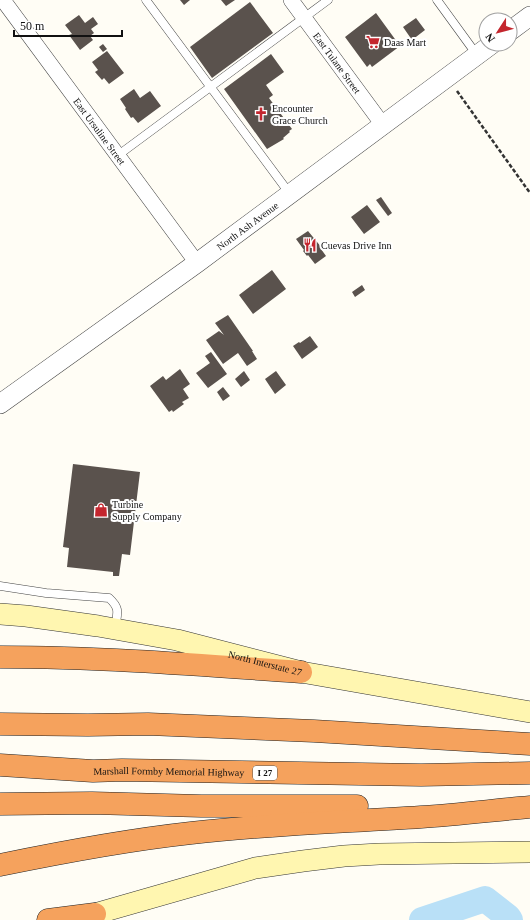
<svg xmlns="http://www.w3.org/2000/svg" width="530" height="920" font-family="'Times New Roman',serif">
<rect width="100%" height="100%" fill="#fffdf5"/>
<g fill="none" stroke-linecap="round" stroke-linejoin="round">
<path stroke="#b9e0f7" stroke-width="26" d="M 422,920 L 485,899 L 508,917 L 510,920"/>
</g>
<path fill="#5a524d" d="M 180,0 L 190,0 L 184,5 Z
M 221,0 L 235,0 L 226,6 Z
M 250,2 L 273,33 L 212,78 L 190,47 Z
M 376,13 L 400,46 L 372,67 L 370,64 L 367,67 L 345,37 Z
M 79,15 L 85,23 L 93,17 L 98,24 L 91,29 L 94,33 L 90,36 L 93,40 L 80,50 L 69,35 L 72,34 L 65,25 Z
M 416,18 L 425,30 L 412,40 L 403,27 Z
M 103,44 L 107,49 L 103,52 L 99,47 Z
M 107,51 L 124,73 L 109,84 L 104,78 L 102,80 L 95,72 L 98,70 L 92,62 Z
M 271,54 L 284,72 L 266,85 L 273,95 L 269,98 L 292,129 L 289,131 L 290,132 L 283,138 L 284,139 L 267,149 L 224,89 Z
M 134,89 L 140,98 L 150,91 L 161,106 L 138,123 L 133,117 L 131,118 L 125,109 L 126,108 L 120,99 Z
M 381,197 L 392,213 L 388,216 L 376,200 Z
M 367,205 L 380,222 L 364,234 L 351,217 Z
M 308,231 L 322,248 L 321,249 L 326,256 L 315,264 L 308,255 L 307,256 L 303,251 L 304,250 L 296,239 Z
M 272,270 L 286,289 L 253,314 L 239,295 Z
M 362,285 L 365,290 L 355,297 L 352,292 Z
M 228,315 L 253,351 L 252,351 L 257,359 L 247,366 L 238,353 L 223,364 L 206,340 L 219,331 L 224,335 L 215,323 Z
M 310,336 L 318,347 L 302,359 L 293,346 L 299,342 L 300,343 Z
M 211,352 L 227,374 L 208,388 L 196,373 L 210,363 L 205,356 Z
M 180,369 L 190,384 L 183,389 L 189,398 L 182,402 L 184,404 L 173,412 L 172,410 L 169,412 L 150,386 L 163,376 L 166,380 Z
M 244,371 L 250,380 L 241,387 L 235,379 Z
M 276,371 L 286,385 L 275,394 L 265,379 Z
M 223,387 L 230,396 L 223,401 L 217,392 Z
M 73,464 L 140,472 L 130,555 L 122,554 L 119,576 L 113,576 L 113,572 L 67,567 L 69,548 L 63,547 Z"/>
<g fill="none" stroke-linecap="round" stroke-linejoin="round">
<g stroke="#444" stroke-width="9">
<path id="service" d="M 146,0 L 290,194
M 437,0 L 477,55
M 117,156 L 328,0
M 0,586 L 46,593 L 109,598 C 121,609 117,613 115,629"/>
</g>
<g stroke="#444" stroke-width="16">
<g id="minor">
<path id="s1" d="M 3,0 L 197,263"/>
<path id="s2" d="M 291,0 L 383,125"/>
</g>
</g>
<g stroke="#444" stroke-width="20">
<g id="tertiary">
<path d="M 510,31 L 530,16"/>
<path id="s3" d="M 0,404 L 197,263 L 492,44"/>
</g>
</g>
<g stroke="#333" stroke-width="22">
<g id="secondary">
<path id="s4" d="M 0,614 L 26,616 L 98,626 L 177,640 L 301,672 L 530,712"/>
<path d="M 77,919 L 255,868 L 303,861 L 344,856 L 379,854 L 530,852"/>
</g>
</g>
<g stroke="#222" stroke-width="23">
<g id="motorway">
<path d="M 0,657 C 100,657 201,665 301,672"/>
<path d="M 0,724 L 88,725 L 148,724 L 314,731 L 530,744"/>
<path id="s5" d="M 0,765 L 93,771 L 122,770 L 421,775 L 530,773"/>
<path d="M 0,804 L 92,803 L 201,806 L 357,806"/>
<path d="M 0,865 C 63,852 127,840 191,833 C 268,824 345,822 421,817 C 458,815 494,810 530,807"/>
<path d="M 48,920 L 95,914"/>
</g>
</g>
<path stroke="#333" stroke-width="2.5" stroke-dasharray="4 2" stroke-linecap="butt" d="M 457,91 L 530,193"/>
<use href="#service" stroke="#fff" stroke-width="8"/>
<use href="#minor" stroke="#fff" stroke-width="15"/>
<use href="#tertiary" stroke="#fff" stroke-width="19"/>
<use href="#secondary" stroke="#fff6b0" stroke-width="21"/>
<use href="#motorway" stroke="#f5a25d" stroke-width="22"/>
</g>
<defs>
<g id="supermarket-bare" transform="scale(1.08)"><path d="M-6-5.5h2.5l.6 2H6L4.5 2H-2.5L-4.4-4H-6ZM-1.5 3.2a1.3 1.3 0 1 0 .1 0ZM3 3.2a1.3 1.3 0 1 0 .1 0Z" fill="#c4262e" stroke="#fff" stroke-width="2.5" paint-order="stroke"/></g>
<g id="church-bare" transform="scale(1.08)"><path d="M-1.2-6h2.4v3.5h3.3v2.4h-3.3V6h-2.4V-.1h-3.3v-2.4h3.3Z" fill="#c4262e" stroke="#fff" stroke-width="2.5" paint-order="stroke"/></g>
<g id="restaurant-bare" transform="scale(1.08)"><path d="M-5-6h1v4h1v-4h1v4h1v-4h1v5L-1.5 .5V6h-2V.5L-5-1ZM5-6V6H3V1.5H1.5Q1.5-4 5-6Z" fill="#c4262e" stroke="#fff" stroke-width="2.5" paint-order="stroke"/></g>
<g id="shop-bare" transform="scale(1.08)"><path d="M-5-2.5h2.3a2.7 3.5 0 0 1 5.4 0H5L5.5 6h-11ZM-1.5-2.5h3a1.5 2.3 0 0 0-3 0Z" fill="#c4262e" stroke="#fff" stroke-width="2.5" paint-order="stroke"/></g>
</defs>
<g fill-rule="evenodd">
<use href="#supermarket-bare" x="373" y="42"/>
<use href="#church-bare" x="261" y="114"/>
<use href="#restaurant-bare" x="310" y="245"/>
<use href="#shop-bare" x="101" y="510"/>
</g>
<g text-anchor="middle" stroke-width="4" stroke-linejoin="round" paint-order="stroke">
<rect fill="#fff" stroke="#585858" stroke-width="1" x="253" y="766" width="24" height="14" rx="3"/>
<g font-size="9" font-weight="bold" fill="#111">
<text x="265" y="776">I 27</text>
</g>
<g font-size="10" fill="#111" stroke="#fff" text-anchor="start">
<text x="384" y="46">Daas Mart</text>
<text x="272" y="112">Encounter<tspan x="272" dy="12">Grace Church</tspan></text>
<text x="321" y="249">Cuevas Drive Inn</text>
<text x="112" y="508">Turbine<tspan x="112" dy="12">Supply Company</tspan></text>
</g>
<g font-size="10" fill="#111" stroke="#fff">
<text dy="4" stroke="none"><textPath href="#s2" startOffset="78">East Tulane Street</textPath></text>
<text dy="4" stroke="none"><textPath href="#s1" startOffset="163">East Ursuline Street</textPath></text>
<text dy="4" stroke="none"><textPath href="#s3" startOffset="305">North Ash Avenue</textPath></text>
<text dy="4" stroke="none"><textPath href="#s4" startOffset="270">North Interstate 27</textPath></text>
<text dy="4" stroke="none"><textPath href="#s5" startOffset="169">Marshall Formby Memorial Highway</textPath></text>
</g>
</g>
<g transform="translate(498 32) rotate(234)"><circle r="19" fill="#ffffff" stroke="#a0a0a0"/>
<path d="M0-3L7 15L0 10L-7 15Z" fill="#c4262e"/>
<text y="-6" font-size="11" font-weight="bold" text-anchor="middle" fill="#111111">N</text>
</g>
<path d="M14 30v6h108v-6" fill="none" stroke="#111111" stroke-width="2"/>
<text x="20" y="30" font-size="12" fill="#111111" stroke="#ffffff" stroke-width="3" paint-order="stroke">50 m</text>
</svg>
